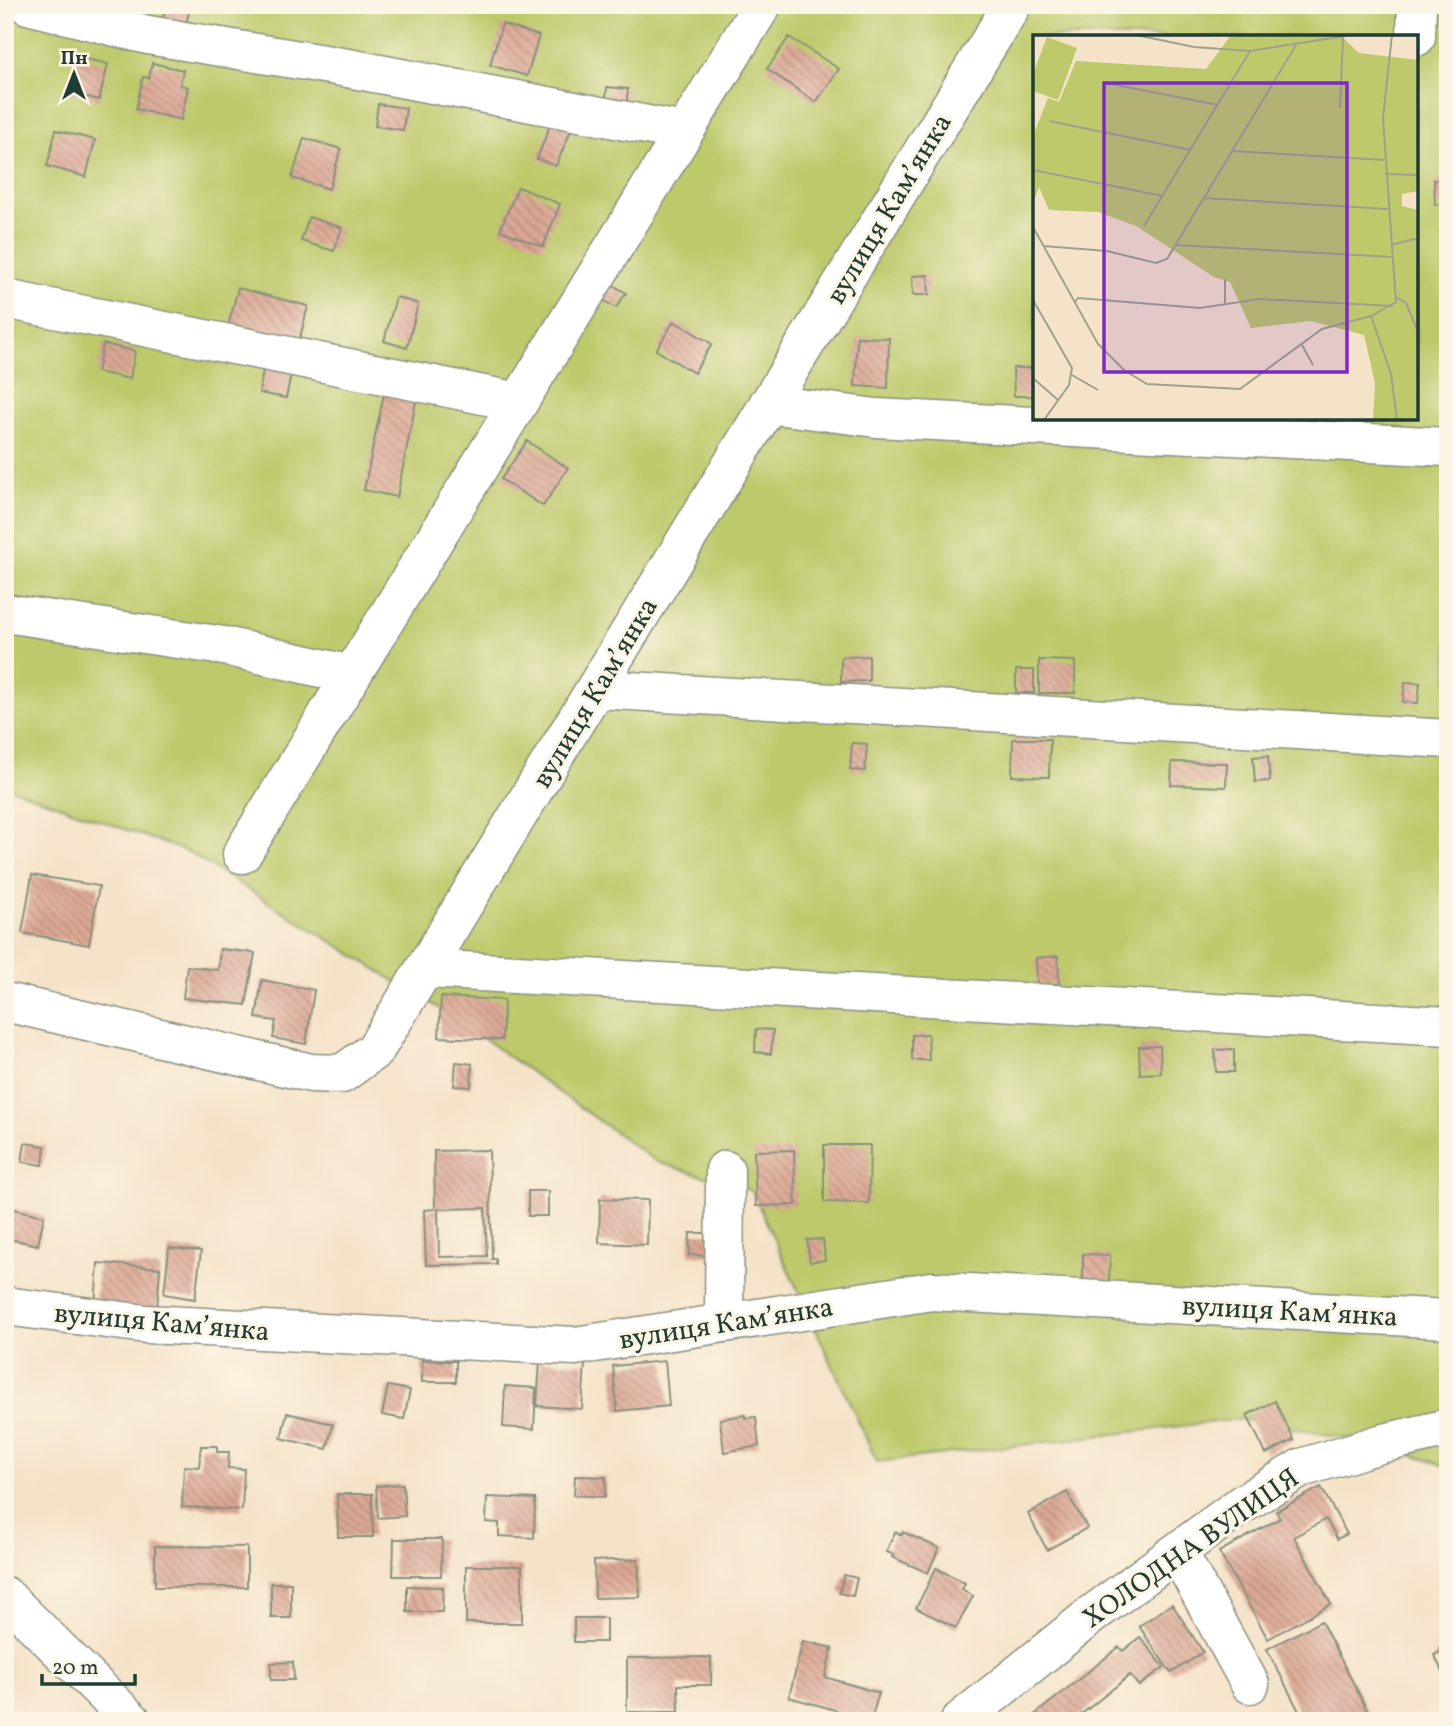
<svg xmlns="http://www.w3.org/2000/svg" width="1453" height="1726" font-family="Vollkorn,serif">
<defs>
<pattern id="building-back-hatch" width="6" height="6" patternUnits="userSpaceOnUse" patternTransform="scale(1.75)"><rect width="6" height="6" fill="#dda896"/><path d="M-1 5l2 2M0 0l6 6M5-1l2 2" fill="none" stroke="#b38a7b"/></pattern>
</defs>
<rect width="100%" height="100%" fill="#fcf5e5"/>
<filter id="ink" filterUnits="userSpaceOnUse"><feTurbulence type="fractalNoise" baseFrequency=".0143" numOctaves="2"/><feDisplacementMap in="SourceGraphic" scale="14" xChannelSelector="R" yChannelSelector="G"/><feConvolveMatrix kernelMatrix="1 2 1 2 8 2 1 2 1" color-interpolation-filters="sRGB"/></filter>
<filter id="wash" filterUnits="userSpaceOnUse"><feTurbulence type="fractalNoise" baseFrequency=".00686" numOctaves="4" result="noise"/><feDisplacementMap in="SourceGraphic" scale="28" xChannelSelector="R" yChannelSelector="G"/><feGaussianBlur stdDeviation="1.57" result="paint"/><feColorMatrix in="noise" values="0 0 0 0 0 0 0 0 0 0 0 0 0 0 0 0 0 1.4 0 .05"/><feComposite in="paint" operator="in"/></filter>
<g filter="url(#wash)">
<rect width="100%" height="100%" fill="#f5e3c9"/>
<path fill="#bdc96b" stroke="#6e8350" stroke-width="2" fill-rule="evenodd" d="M 5,5 L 1448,5 L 1448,1467 L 1380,1444 L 1240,1419 L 877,1462 L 752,1191 L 657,1162 L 456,1019 L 188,852 L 5,786 ZM 1035,37 L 1416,37 L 1416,418 L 1035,418 Z"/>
<g id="blocks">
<path fill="url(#building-back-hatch)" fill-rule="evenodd" d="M 166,5 L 191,5 L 184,31 L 161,24 Z
M 502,24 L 539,36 L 527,76 L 490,65 Z
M 789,37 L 839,69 L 816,102 L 767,69 Z
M 77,57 L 108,64 L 99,100 L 68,92 Z
M 152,63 L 183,70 L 180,85 L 188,87 L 181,120 L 136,109 L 143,77 L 149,78 Z
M 607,87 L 628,89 L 626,109 L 605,107 Z
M 378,104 L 406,108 L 403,130 L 375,126 Z
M 554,115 L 574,123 L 556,166 L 537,159 Z
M 56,130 L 95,140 L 86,177 L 47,166 Z
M 304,138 L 341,149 L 329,189 L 292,178 Z
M 1448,179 L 1448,204 L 1435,205 L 1434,180 Z
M 518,187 L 560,204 L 543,247 L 500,230 Z
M 309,217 L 342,228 L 334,251 L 301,241 Z
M 928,275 L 929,295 L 913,295 L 912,276 Z
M 613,285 L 626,293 L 616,308 L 603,300 Z
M 238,288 L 308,306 L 297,349 L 227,331 Z
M 396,297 L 418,304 L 407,348 L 384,341 Z
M 674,321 L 712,344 L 694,373 L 656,350 Z
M 857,337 L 889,338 L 888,388 L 855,386 Z
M 103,344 L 135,351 L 130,379 L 97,372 Z
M 264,365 L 292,370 L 286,398 L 259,393 Z
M 1013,368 L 1034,368 L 1035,396 L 1014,396 Z
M 386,384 L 418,391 L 397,497 L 364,490 Z
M 527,441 L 568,468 L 543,506 L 501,479 Z
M 869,656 L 869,681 L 841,682 L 841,657 Z
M 1039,660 L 1075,661 L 1075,693 L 1039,693 Z
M 1016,670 L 1034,670 L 1034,693 L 1016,693 Z
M 1405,682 L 1420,683 L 1418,703 L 1403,702 Z
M 1013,739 L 1050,739 L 1049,777 L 1012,776 Z
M 852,743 L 867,744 L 865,771 L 850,770 Z
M 1268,756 L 1270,781 L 1255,782 L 1253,757 Z
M 1172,762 L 1227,763 L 1226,787 L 1171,785 Z
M 32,875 L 99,886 L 89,945 L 22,933 Z
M 220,949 L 255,953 L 246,1005 L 183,998 L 187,966 L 218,970 Z
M 1058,956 L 1059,984 L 1037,985 L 1036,958 Z
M 262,980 L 314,990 L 306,1044 L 273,1038 L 276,1021 L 256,1018 Z
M 441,997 L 504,1000 L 502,1040 L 439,1037 Z
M 756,1029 L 773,1030 L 771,1054 L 755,1052 Z
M 928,1034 L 929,1060 L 912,1060 L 912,1035 Z
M 1160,1046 L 1161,1073 L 1140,1074 L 1139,1047 Z
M 1234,1049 L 1234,1072 L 1216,1072 L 1215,1050 Z
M 456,1062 L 472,1064 L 471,1087 L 454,1086 Z
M 25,1143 L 45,1146 L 43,1165 L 22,1162 Z
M 824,1145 L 870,1145 L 869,1203 L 824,1202 Z
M 489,1150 L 492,1259 L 496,1259 L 496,1264 L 426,1265 L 424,1210 L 435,1209 L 434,1151 ZM 485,1208 L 487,1256 L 439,1257 L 438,1209 Z
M 794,1150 L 796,1205 L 756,1206 L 754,1151 Z
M 528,1191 L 548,1191 L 548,1216 L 528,1216 Z
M 600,1199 L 648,1200 L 647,1245 L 599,1243 Z
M 6,1207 L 44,1216 L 38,1245 L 5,1238 Z
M 690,1233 L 716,1233 L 716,1256 L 689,1255 Z
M 823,1239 L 825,1260 L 810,1262 L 807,1240 Z
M 169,1248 L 201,1251 L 195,1299 L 164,1294 Z
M 1083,1254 L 1110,1255 L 1109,1284 L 1083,1284 Z
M 98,1263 L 160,1268 L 157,1310 L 95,1305 Z
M 422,1360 L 456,1361 L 456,1382 L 422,1382 Z
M 540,1361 L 585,1363 L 582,1409 L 537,1406 Z
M 665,1361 L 669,1406 L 617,1411 L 613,1366 Z
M 388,1386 L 410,1390 L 404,1419 L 382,1415 Z
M 505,1386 L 536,1388 L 534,1429 L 503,1427 Z
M 1275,1401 L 1294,1440 L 1266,1454 L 1247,1415 Z
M 287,1413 L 333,1424 L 327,1449 L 281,1438 Z
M 745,1415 L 745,1418 L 756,1417 L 759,1446 L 724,1452 L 720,1419 Z
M 201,1446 L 217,1446 L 217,1452 L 229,1452 L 228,1468 L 244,1469 L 242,1510 L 182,1507 L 184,1466 L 199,1467 Z
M 575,1476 L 606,1477 L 605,1497 L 574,1495 Z
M 403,1484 L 405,1516 L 378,1518 L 376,1486 Z
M 1321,1487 L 1347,1534 L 1337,1539 L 1326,1519 L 1294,1537 L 1331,1604 L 1268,1639 L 1219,1552 L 1280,1518 L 1276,1511 Z
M 1067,1492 L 1087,1528 L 1047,1550 L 1028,1514 Z
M 337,1494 L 372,1494 L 373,1537 L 338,1537 Z
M 487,1497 L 535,1499 L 534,1538 L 499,1536 L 499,1523 L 486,1522 Z
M 895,1532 L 902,1535 L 903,1532 L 939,1548 L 928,1573 L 892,1557 L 893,1554 L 886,1552 Z
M 394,1539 L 442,1539 L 441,1576 L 393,1576 Z
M 155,1546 L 247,1547 L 247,1587 L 155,1587 Z
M 638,1559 L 640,1597 L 595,1598 L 594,1561 Z
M 466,1566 L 522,1566 L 522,1623 L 466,1623 Z
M 936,1568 L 965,1583 L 962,1589 L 973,1596 L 956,1628 L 916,1608 Z
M 844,1575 L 857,1578 L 853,1596 L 839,1593 Z
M 271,1583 L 291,1583 L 291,1618 L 271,1618 Z
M 407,1586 L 443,1587 L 442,1612 L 407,1612 Z
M 1172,1604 L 1203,1652 L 1171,1673 L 1139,1626 Z
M 574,1618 L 606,1618 L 606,1642 L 574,1642 Z
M 1321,1621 L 1373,1721 L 1304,1721 L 1267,1649 Z
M 1140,1637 L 1164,1667 L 1139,1686 L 1130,1675 L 1073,1721 L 1027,1721 L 1119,1647 L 1123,1651 Z
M 803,1641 L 832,1648 L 825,1677 L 879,1693 L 871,1720 L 789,1697 Z
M 1448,1648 L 1448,1682 L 1434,1655 Z
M 711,1657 L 711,1685 L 678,1685 L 679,1712 L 627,1712 L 627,1658 Z
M 293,1662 L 294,1680 L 271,1680 L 271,1663 Z"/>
</g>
</g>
<g filter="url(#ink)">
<use href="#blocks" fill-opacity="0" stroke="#8a907e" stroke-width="2"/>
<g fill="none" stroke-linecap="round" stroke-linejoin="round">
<g stroke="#8a907e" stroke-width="41">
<path id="minor" d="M 28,5 L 148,35 L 348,68 L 684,132
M 1416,37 L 1417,5
M 5,299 L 518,402
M 768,404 L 876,418 L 1448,447
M 5,613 L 224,646 L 352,675
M 596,689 L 1448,739
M 242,854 L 762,5
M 426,969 L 1448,1026
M 5,1002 L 311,1073 L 342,1074 L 375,1050 L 1012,5
M 5,1306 L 146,1324 L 575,1346 L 932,1291 L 1448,1319
M 724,1323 L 725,1170
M 1178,1552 L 1250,1684
M 5,1596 L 132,1721
M 960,1721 L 1094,1613 L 1241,1505 L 1301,1468 L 1380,1444 L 1448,1428"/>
</g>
<use href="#minor" stroke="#fff" stroke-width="38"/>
</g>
</g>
<g text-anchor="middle" stroke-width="6" stroke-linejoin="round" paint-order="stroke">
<g font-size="28" fill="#1f3d34" stroke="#fcf5e5">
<text transform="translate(888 208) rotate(-59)" y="10">вулиця Камʼянка</text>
<text transform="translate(594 692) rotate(-59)" y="10">вулиця Камʼянка</text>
<text transform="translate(1290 1310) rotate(3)" y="10">вулиця Камʼянка</text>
<text transform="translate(162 1321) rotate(5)" y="10">вулиця Камʼянка</text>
<text transform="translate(726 1322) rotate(-9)" y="10">вулиця Камʼянка</text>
<text transform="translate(1190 1547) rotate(-35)" y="10">ХОЛОДНА ВУЛИЦЯ</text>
</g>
</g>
<g transform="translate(1033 35)">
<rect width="385" height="385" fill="#f5e3c9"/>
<path d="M 198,0 L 307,0 L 326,18 L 385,25 L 385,156 L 369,159 L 369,171 L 385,175 L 385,385 L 340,385 L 342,348 L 331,300 L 278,286 L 218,293 L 197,247 L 181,242 L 103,191 L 65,177 L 16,175 L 6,152 L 0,169 L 0,101 L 15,63 L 26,67 L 43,26 L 173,34 ZM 14,2 L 44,13 L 25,65 L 0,56 L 0,39 Z" fill="#bdc96b"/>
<path fill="none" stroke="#9fa18d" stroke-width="2" d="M 103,0 L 161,12 L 217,16 L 319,0M 73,48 L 185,70M 307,73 L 310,2M 16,86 L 158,115M 199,116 L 351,125M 0,135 L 130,161M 352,139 L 385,140M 171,163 L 355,174M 111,191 L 217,16M 0,192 L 65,309 L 91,335 L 114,349 L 207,354 L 289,294 L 338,281 L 363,267 L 350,83 L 359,0M 142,210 L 359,222M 358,210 L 385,203M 10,211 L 74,216 L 123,228 L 134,224 L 263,10M 363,262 L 373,268 L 385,297M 0,265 L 39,333 L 36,350 L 11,385M 42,267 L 45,263 L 167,273 L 227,264 L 360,271M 192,269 L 192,244M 338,281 L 358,339 L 364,385M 268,308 L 280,330M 39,340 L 65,355M 0,343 L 25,365"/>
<path fill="#7b2cbf" fill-opacity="0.15" stroke="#7b2cbf" stroke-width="3.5" d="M 71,48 L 314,48 L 314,337 L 71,337 Z"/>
<rect width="385" height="385" fill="none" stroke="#1f3d34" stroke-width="3.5"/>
</g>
<rect width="1453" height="1726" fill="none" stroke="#fcf5e5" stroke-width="28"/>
<g transform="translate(74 74)" stroke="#fcf5e5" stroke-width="5" paint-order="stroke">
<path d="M0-5L12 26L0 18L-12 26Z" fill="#1f3d34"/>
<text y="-10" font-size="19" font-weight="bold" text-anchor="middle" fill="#1f3d34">Пн</text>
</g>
<path d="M42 1674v10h93v-10" fill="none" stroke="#1f3d34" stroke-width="3.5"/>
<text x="52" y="1674" font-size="21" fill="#1f3d34" stroke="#fcf5e5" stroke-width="5" paint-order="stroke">20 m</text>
</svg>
